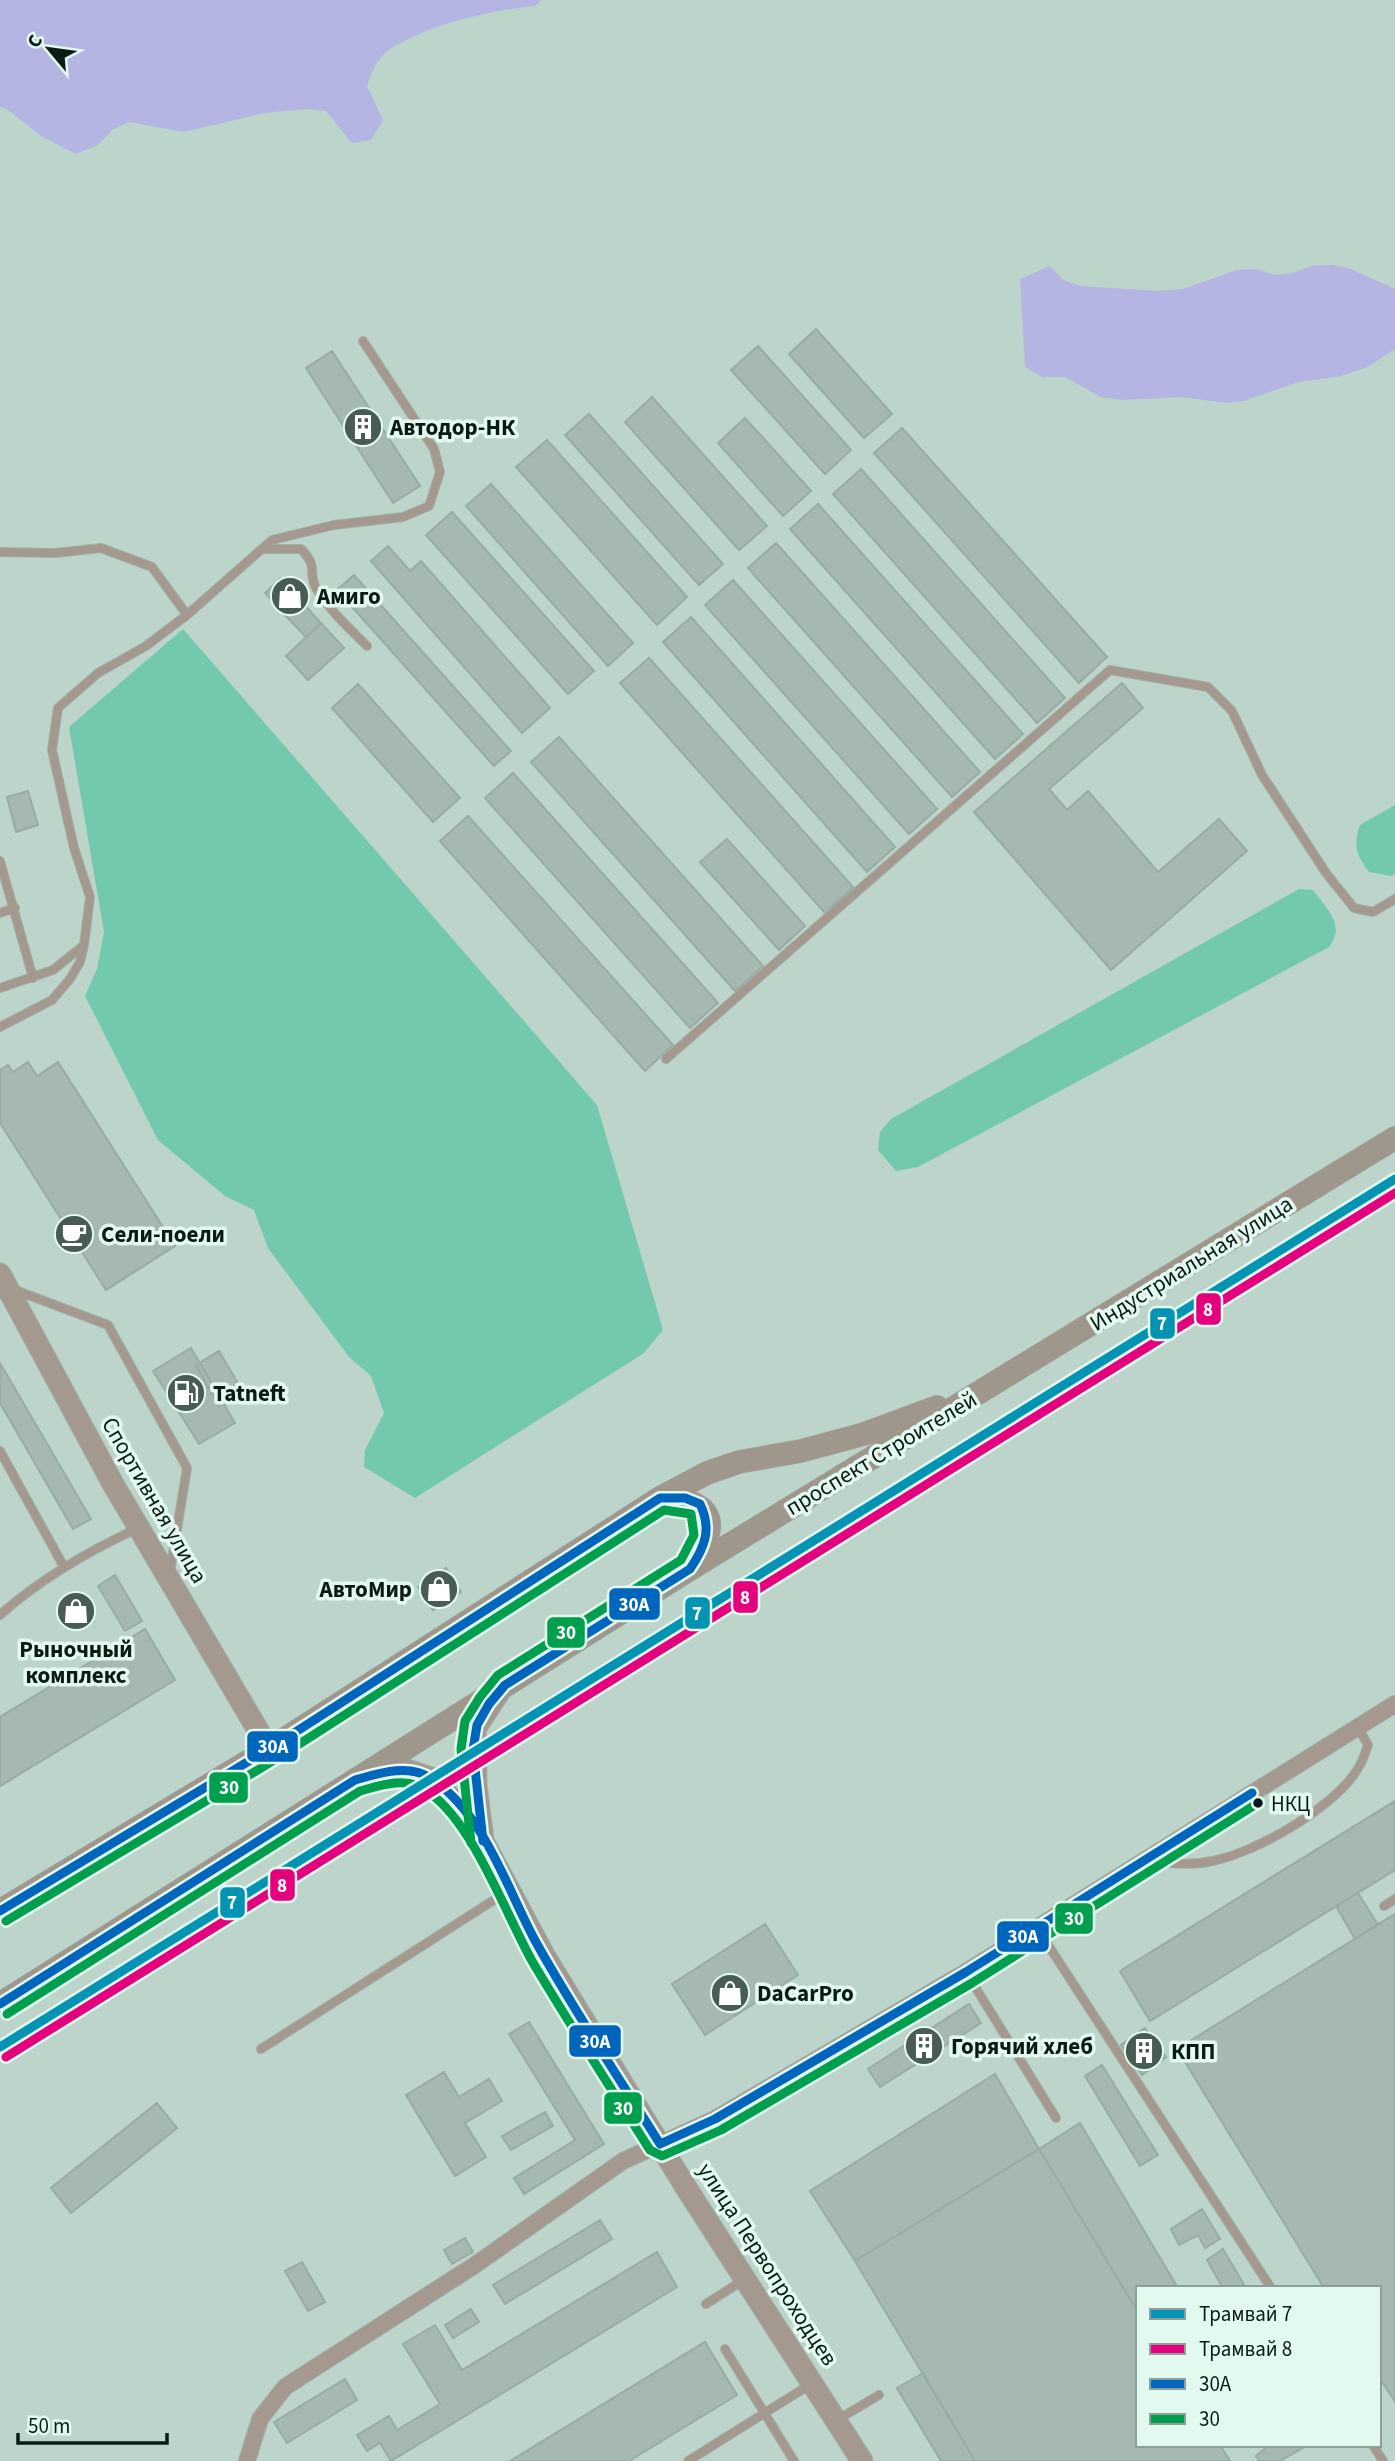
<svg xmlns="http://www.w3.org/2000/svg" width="1395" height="2461" font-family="'Source Sans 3',sans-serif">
<rect width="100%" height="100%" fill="#bcd4ca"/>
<path fill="#73c9ae" d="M 183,629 L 597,1105 L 663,1330 L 644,1353 L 415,1498 L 364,1467 L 365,1450 L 384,1413 L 371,1376 L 349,1357 L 268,1248 L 254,1210 L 225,1196 L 158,1140 L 85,996 L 97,969 L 104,932 L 69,727 Z
M 1395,805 L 1395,874 L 1391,876 L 1369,872 C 1356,855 1353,845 1360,825 Z
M 1299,889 L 1313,890 C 1327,909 1346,925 1329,947 L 918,1167 L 896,1171 L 878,1150 L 880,1132 L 891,1119 Z"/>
<path fill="#b4b5e3" d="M 0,0 L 541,0 L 535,6 C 488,11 429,24 389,50 C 377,58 371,73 367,86 L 383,120 L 371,140 L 352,143 L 326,111 L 307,109 L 264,113 L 184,132 L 129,122 L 112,130 L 98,145 L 76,154 L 41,136 L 8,110 L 0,107 Z
M 1332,265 L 1351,269 L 1395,289 L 1395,349 L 1368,367 L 1341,376 L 1299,382 L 1243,401 L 1225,403 L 1183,397 L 1122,400 L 1101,397 L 1065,377 L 1042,377 L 1025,367 L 1020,279 L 1050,266 L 1063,280 L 1080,286 L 1158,291 L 1183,289 L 1237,270 L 1257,269 L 1275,275 L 1293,273 L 1311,266 Z"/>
<path fill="#a5b9b1" stroke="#98aba4" stroke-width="2" d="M 816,329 L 892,414 L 864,438 L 789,354 Z
M 758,346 L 851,450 L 825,474 L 731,370 Z
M 332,351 L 420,486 L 393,503 L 306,368 Z
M 652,397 L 767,526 L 739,550 L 625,422 Z
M 589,414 L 723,564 L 699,585 L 565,435 Z
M 745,418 L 811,491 L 783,516 L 718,443 Z
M 902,428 L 1107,657 L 1079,683 L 874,453 Z
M 547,440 L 687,597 L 657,625 L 516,467 Z
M 861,469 L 1065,698 L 1037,723 L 833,494 Z
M 491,484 L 633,643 L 608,666 L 466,506 Z
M 818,504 L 1023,734 L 995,759 L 790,529 Z
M 452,512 L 594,671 L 568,694 L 426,535 Z
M 776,543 L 980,772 L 952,797 L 748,568 Z
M 388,546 L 410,571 L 421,561 L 550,708 L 522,733 L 371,561 Z
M 354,575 L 511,751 L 494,766 L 337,590 Z
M 280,579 L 299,599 L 283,613 L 265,593 Z
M 733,580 L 937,809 L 909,834 L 705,605 Z
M 299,599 L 321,623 L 306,637 L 283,613 Z
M 691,617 L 895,847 L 867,872 L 663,642 Z
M 321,623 L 344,648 L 308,680 L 286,656 Z
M 649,658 L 853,887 L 825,913 L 620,683 Z
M 1122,683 L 1143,708 L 1049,789 L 1067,810 L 1088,791 L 1158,872 L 1219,819 L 1247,851 L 1111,970 L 974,812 Z
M 358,684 L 460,798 L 433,822 L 332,708 Z
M 559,737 L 763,966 L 735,991 L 531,762 Z
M 513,773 L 718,1003 L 690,1028 L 485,798 Z
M 28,791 L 38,825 L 16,832 L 7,797 Z
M 468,816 L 673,1045 L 645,1071 L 440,841 Z
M 727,839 L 805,926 L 779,950 L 700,862 Z
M 28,1062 L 37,1076 L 58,1062 L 175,1246 L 106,1290 L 0,1123 L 0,1070 L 8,1065 L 13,1072 Z
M 191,1348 L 235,1423 L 199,1444 L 153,1371 Z
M 219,1351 L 243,1392 L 219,1406 L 196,1365 Z
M 0,1363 L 91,1519 L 73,1529 L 0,1403 Z
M 446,1568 L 461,1592 L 433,1610 L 418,1587 Z
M 115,1575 L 142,1621 L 125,1631 L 98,1586 Z
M 145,1629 L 175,1680 L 0,1786 L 0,1717 Z
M 1395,1801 L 1395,1870 L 1150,2021 L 1120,1971 Z
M 1358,1893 L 1378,1925 L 1355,1939 L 1336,1906 Z
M 1395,1914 L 1395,2402 L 1379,2377 L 1379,2288 L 1324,2288 L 1177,2049 Z
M 765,1924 L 798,1975 L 705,2035 L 672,1984 Z
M 969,2004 L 981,2023 L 880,2087 L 868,2069 Z
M 529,2022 L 604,2144 L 524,2194 L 514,2178 L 575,2140 L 509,2034 Z
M 1145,2028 L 1166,2057 L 1142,2075 L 1121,2045 Z
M 1102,2065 L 1158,2155 L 1140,2166 L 1085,2076 Z
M 444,2072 L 459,2097 L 489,2079 L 502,2101 L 465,2123 L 486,2157 L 455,2176 L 406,2095 Z
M 995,2074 L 1039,2149 L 855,2261 L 810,2191 Z
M 157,2103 L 177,2128 L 71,2213 L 51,2188 Z
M 545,2112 L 553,2126 L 511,2150 L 502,2136 Z
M 1080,2123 L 1178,2288 L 1138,2288 L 1138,2312 L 1039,2149 Z
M 1039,2149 L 1138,2312 L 1138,2445 L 1220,2445 L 1230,2461 L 975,2461 L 855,2261 Z
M 1202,2209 L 1220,2239 L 1205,2248 L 1198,2235 L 1179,2245 L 1171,2229 Z
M 600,2220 L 612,2239 L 505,2304 L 493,2285 Z
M 465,2238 L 473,2252 L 452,2264 L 444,2250 Z
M 1223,2249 L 1246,2288 L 1223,2288 L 1207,2260 Z
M 657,2252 L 677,2287 L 391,2461 L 380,2443 L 367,2451 L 357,2435 L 389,2416 L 397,2430 L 440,2404 L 403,2344 L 435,2325 L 462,2370 Z
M 302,2262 L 325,2302 L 308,2311 L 285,2271 Z
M 471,2309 L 479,2322 L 453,2338 L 445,2325 Z
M 705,2342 L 737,2395 L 629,2461 L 510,2461 Z
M 923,2373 L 975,2461 L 941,2461 L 897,2388 Z
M 345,2379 L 357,2400 L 287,2443 L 274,2422 Z
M 1269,2445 L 1308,2445 L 1280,2461 L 1259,2461 L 1256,2456 Z"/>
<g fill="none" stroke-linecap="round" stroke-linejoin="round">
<g stroke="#9eb0a9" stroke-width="10">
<path id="service" d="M 262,549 L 301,549 C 320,569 307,571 316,588 C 329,610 349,628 367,646
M 0,552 L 55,553 L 101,548 L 152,567 L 187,615
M 0,861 L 33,978
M 0,913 L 15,908
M 0,988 L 53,970 L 83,946
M 0,1027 L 52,1000 L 70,979 L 80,962 L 84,945 L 90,897 L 74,848 L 52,750 L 58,708 L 98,673 L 146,646 L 187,615 L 272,540 L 334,525 L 403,517 L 429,506 L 440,472 L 434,449 L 363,341
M 666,1059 L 1110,670 L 1208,687 L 1232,711 L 1262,775 L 1326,873 L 1354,908 L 1373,912 L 1395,899
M 15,1290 L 108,1325 L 187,1468 L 170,1572
M 0,1451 L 64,1567
M 0,1615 C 40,1579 87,1552 136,1529
M 1148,1861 C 1170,1863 1190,1866 1212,1861 C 1256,1853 1339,1805 1360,1765 C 1364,1759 1365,1752 1368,1745 L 1357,1726
M 1384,1906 L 1395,1899
M 1037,1928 L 1271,2288
M 966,1972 L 1056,2118
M 261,2049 L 508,1891
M 706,2304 L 745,2279
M 725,2349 L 794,2461
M 837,2420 L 879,2395
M 1373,2445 L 1383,2461
M 688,2461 L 811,2384"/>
</g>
<g stroke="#9eb0a9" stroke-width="18">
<path id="minor" d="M 247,2461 L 260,2419 L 285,2387 L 475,2265 L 623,2161 L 715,2119 L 966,1972 L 1395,1704"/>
</g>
<g stroke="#9eb0a9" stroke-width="23">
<path id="tertiary" d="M 0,1274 L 113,1484 L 269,1749
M 364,1778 L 404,1769 L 431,1778 L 454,1801 L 483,1841 L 544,1955 L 685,2186 L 862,2461
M 483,1839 L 476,1785 L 475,1729 L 500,1691"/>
</g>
<g stroke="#9eb0a9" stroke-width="24">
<path id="secondary" d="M 660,1498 C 713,1499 722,1522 693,1565
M 0,1911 L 269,1749 L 660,1498 L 707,1473 L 739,1462 L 801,1451 L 864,1434 L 937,1407
M 0,2004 L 690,1569 L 1395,1138"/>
</g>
<use href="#service" stroke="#a4988f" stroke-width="8"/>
<use href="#minor" stroke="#a4988f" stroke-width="16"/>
<use href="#tertiary" stroke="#a4988f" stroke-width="21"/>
<use href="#secondary" stroke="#a0978c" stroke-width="23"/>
<g stroke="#e3f9f0" stroke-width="14">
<path id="bus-1" d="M 0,1911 L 269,1749 L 660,1498 L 685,1498 L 700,1504 C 712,1529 705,1547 690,1569 L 505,1685 L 489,1704 L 477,1725 L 473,1750 L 483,1841
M 0,2004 L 355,1780 C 379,1773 409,1763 432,1779 C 486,1816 507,1890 537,1944 C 575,2012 619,2078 660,2144 L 715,2119 L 966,1972 L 1252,1793"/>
</g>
<g stroke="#e3f9f0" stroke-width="14">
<path id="bus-2" d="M 6,1921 L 276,1759 L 664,1510 L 691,1514 L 694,1535 L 681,1560 L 498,1675 L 480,1697 L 465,1721 L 461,1749 L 471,1843
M 7,2014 L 360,1791 C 379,1786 403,1777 422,1788 C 470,1814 505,1913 532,1961 C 570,2025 610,2087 650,2150 L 662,2156 L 721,2130 L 972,1983 L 1258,1803"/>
</g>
<use href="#bus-1" stroke="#0065bd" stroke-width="9"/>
<use href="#bus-2" stroke="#009f4e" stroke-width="9"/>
<g stroke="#e3f9f0" stroke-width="14">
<path id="tram-1" d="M 0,2047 L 1395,1179"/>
</g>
<g stroke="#e3f9f0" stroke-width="14">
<path id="tram-2" d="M 6,2057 L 1395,1193"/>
</g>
<use href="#tram-1" stroke="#0294b2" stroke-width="9"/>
<use href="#tram-2" stroke="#e5007d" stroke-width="9"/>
</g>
<defs>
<g id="building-disc" transform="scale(2.0125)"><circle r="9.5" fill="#485c54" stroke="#e3f9f0"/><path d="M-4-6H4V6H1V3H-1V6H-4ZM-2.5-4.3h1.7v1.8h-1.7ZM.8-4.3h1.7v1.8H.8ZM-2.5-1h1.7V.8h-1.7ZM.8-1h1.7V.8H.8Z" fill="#fff"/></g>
<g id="shop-disc" transform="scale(2.0125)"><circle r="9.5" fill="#485c54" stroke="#e3f9f0"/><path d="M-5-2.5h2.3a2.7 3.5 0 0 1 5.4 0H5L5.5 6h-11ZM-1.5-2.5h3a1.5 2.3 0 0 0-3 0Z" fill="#fff"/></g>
<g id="cafe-disc" transform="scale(2.0125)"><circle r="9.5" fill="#485c54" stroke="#e3f9f0"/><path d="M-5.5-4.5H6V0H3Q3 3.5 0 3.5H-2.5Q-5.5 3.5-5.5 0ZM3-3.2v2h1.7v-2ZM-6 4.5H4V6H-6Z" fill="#fff"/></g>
<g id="fuel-disc" transform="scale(2.0125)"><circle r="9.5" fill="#485c54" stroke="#e3f9f0"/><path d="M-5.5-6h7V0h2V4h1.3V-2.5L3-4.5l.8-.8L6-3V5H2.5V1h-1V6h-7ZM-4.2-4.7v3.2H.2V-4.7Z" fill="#fff"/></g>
</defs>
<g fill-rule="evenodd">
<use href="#building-disc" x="363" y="427"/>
<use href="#shop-disc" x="290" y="596"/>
<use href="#cafe-disc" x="74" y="1234"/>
<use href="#fuel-disc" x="186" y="1393"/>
<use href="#shop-disc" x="439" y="1589"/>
<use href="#shop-disc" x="76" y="1611"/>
<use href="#shop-disc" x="730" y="1993"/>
<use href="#building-disc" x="924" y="2046"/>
<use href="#building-disc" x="1144" y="2051"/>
</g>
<circle fill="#0a1b15" stroke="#e3f9f0" stroke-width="2.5" cx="1258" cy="1803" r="6"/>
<g text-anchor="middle" stroke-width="7" stroke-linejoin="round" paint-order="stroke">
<g font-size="21" fill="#0a1b15" stroke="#e3f9f0" text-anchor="start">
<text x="1271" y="1811">НКЦ</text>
</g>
<g font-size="23" font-weight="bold" fill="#0a1b15" stroke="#e3f9f0" text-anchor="start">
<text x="390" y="435">Автодор-НК</text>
<text x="317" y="604">Амиго</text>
<text x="101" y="1242">Сели-поели</text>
<text x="213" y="1401">Tatneft</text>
<text x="412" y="1597" text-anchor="end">АвтоМир</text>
<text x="76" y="1657" text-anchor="middle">Рыночный<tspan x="76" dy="26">комплекс</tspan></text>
<text x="757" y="2001">DaCarPro</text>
<text x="951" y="2054">Горячий хлеб</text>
<text x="1171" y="2059">КПП</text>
</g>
<g font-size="23" fill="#0a1b15" stroke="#e3f9f0">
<text transform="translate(1191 1263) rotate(-32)" y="8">Индустриальная улица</text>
<text transform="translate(881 1453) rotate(-31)" y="8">проспект Строителей</text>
<text transform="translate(155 1500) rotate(60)" y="8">Спортивная улица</text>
<text transform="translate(768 2264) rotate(57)" y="8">улица Первопроходцев</text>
</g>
</g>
<g stroke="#e3f9f0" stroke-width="2.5">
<rect x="1195" y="1292" width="27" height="34" rx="7" fill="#e5007d"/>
<rect x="1149" y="1307" width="27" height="33" rx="7" fill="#0294b2"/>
<rect x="732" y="1580" width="27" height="34" rx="7" fill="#e5007d"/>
<rect x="608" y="1587" width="53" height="34" rx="7" fill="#0065bd"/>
<rect x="684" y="1596" width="27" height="34" rx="7" fill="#0294b2"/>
<rect x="546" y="1616" width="40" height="33" rx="7" fill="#009f4e"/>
<rect x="246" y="1730" width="53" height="33" rx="7" fill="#0065bd"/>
<rect x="208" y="1771" width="41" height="33" rx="7" fill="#009f4e"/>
<rect x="269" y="1868" width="27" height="34" rx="7" fill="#e5007d"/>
<rect x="219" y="1886" width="27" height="33" rx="7" fill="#0294b2"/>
<rect x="1054" y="1902" width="40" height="33" rx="7" fill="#009f4e"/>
<rect x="996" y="1920" width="54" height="33" rx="7" fill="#0065bd"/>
<rect x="568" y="2024" width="54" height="34" rx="7" fill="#0065bd"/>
<rect x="603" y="2091" width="40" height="34" rx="7" fill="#009f4e"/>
</g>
<g font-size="19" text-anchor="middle" font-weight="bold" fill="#fff">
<text x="1208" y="1316">8</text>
<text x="1162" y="1330">7</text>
<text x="745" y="1604">8</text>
<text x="634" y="1611">30А</text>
<text x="697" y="1620">7</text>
<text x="566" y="1639">30</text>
<text x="273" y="1753">30А</text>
<text x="229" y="1794">30</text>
<text x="282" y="1892">8</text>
<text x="232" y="1909">7</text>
<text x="1074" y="1925">30</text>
<text x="1023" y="1943">30А</text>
<text x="595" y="2048">30А</text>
<text x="623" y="2115">30</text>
</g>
<rect x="1136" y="2286" width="245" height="161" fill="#e3f9f0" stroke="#8ca098" stroke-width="2"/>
<rect x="1150" y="2309" width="35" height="10" fill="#0294b2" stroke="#8ca098" stroke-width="2"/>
<text x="1199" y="2321" font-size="21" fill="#0a1b15">Трамвай 7</text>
<rect x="1150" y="2344" width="35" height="10" fill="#e5007d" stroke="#8ca098" stroke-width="2"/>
<text x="1199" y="2356" font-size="21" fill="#0a1b15">Трамвай 8</text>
<rect x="1150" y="2379" width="35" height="10" fill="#0065bd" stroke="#8ca098" stroke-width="2"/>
<text x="1199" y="2391" font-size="21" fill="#0a1b15">30А</text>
<rect x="1150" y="2414" width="35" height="10" fill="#009f4e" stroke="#8ca098" stroke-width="2"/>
<text x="1199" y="2426" font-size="21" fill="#0a1b15">30</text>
<g transform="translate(49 49) rotate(299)" stroke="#e3f9f0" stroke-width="5" paint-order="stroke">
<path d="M0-5L12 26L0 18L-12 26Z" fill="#0a1b15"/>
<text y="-10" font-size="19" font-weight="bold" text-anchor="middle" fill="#0a1b15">С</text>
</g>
<path d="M18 2433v10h149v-10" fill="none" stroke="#0a1b15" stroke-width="3.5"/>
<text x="28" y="2433" font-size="21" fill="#0a1b15" stroke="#e3f9f0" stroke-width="5" paint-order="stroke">50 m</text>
</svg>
